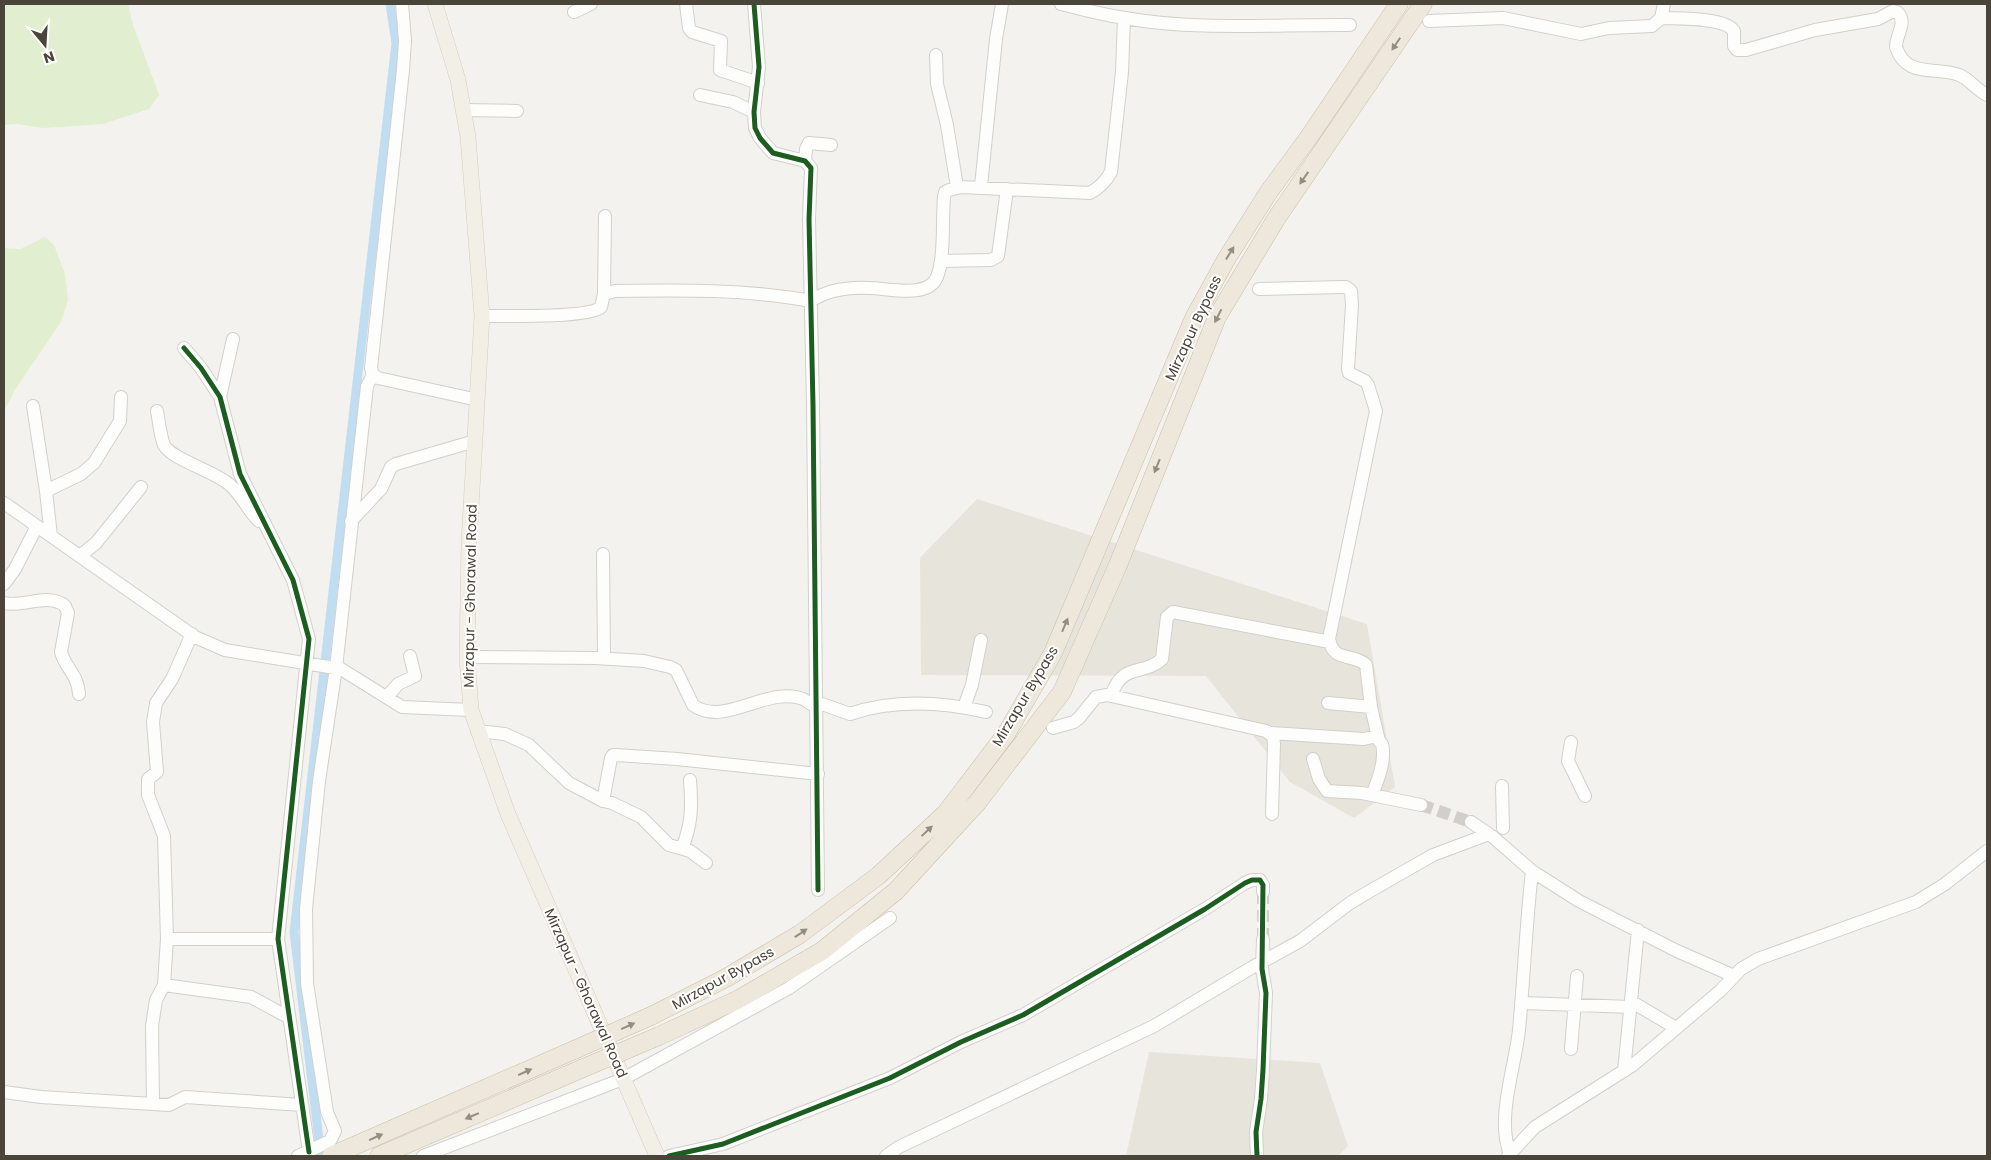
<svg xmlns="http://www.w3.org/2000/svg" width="1991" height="1160" font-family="Poppins,sans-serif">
<rect width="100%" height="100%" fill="#f4f2ee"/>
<path fill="#e7e4dc" d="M 977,499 L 1367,624 L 1395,787 L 1354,818 L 1290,782 L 1206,676 L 921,675 L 920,558 Z
M 1149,1052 L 1320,1063 L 1348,1146 L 1338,1156 L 1126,1156 Z"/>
<path fill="#e1eecf" d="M 4,4 L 128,4 L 132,22 L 159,95 L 149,109 L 103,124 L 44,128 L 17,124 L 4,125 Z
M 45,237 L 54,245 L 65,274 L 68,300 L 61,322 L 16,388 L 4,411 L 4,248 L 20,249 Z"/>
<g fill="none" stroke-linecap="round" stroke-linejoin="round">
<path stroke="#c0ddf1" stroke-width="9" d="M 321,1156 L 294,932 L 396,43 L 390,4"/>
<path stroke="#d2cfca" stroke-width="12" stroke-dasharray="12 6" stroke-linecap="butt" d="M 1421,805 L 1471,822
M 1263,892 L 1263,939"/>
<g stroke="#d2d0cb" stroke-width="14">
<path id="minor" d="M 402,4 L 405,41 L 403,70 L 371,368 L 373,375 L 378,378 L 478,400
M 686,4 L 689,28 L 692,32 L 721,41 L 720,70 L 758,83
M 754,4 L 759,67 L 754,112 L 755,128 L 760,138 L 773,153 L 805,161 L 811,168 L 809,219 L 813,405 L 818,890
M 1061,4 C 1082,9 1103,15 1125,18 C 1197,31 1276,24 1350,25
M 574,12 L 591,4
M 1661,18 C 1678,19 1724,17 1734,31 L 1734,46 L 1737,50 L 1746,50 L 1815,30 L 1878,19 L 1893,11 L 1897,12 C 1908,22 1896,34 1896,47 C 1906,79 1937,66 1959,75 C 1970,79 1976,90 1987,95
M 1429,21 L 1503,18 L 1581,34 L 1609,28 L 1652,26 L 1661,18 L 1664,4
M 936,55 L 937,84 L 947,125 L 957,187
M 700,95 L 733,102 L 754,112
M 463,110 L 517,111
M 805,161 L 806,149 L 809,143 L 831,145
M 981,186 L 996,39 L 1002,4
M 941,261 L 991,260 L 998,256 L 1007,189
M 1259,289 L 1342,287 L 1346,287 L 1351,291 L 1352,305 L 1348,369 L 1349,373 L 1365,381 L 1368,385 L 1376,411 L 1329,639 C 1333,663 1354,653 1366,665 L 1371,707 L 1379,741 L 1382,744 C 1386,760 1378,780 1372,795
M 604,294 L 605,216
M 482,316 C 502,316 591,318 601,307 L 604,294 L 615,291 C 680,290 747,289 811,301 C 827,290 850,287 870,288 C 888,288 928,299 937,277 C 945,257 942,219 944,197 L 945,192 L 949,190 L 961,187 L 1090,193 C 1099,188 1106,181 1111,172 L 1122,72 L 1124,18
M 184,348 L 201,368 L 220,397 L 240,474 L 293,580 L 309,639 L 278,939 L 309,1152
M 220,397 L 233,339
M 33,406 L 46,491
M 157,411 C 159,421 160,435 164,445 C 172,460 215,471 230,485 C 242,495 248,511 259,521
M 4,503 L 195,637 L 225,650 L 341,669 L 402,707 L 471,710
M 351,521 L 381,489 L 391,467 L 396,464 L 475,441
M 51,536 L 46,491 L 81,474 L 94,463 L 120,421 L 121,397
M 603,554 L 604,658
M 80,556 L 96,543 L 141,487
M 4,584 L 15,569 L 37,526
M 4,603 C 21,608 50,592 65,606 L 68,613 L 61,652 C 65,668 78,674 79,694
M 467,657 L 595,658 L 644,661 L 670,667 L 676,670 L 693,705 C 724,728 768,685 803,699 C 807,701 812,705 816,707 L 822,704 L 850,714 C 894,699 942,702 986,712
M 1111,696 C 1123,661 1142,677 1162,659 L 1167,617 L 1173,612 L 1330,642
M 387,697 L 398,684 L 415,676 L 410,656
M 1328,703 L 1371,707
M 964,707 L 972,685 L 981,640
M 1053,728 L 1074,722 L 1079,718 L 1096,697 L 1107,695 L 1266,731 L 1273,736 L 1274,744 L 1272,814
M 477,731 L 505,734 L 529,745 L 569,783 L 603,801 L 612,803 L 641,817 L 669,845 L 690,851 L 706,863
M 1271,733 L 1364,739 L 1377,736
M 1571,742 L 1568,761 L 1585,796
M 1313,759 L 1319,779 L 1327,791 L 1362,793 L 1421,805
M 1502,786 L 1503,828
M 603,801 L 611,758 L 613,755 L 616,755 L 677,759 L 818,774
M 1471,822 L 1493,837 L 1532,871 L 1579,901 L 1677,951 L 1734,976
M 682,848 C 692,825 692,805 690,780
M 167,939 L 278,939
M 164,985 L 251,997 L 288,1017
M 1632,1002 L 1676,1028
M 1521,1003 L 1631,1007
M 1571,1049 L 1577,976
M 1624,1071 L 1638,930
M 4,1092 L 41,1097 L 169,1105 L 185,1097 L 302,1105
M 153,1103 L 152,1026 L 156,1000 L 164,985 L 167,939 L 164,836 L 148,795 L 148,779 L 157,772 L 153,722 L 156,703 L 172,679 L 192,634
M 1510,1154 C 1496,1118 1515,1068 1519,1030 C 1524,977 1526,924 1532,871
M 298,1156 L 330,1141 L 335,1131 L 327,1112 L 307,983 L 306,909 L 319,781 L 336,668 L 367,386 L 373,375
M 423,1156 L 623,1079 L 789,988 L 890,918
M 669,1156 L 723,1144 L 890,1078 L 961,1042 L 1023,1015 L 1205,909 L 1245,883 L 1252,880 L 1260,880 L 1263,885 L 1263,892
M 886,1156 L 899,1147 L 1154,1026 L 1251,968 L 1300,941 L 1350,903 L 1370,891 L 1433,855 L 1489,834
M 1257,1156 L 1256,1132 L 1261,1099 L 1263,1070 L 1266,993 L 1262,969 L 1263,939
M 1508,1156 L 1535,1127 L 1633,1065 L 1720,991 L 1741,969 L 1758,959 L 1916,902 L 1945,884 L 1987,851"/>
</g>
<g stroke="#d6cebb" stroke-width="16">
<path id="major" d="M 435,4 L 458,80 L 468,137 L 482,316 L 469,542 L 467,657 L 471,710 L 508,814 L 657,1156"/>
</g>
<g stroke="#ccbfa9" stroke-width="19">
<path id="highway" d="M 651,1016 L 726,978 L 800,934 L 878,876 L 946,813 L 1006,734 L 1053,653 L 1194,318 L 1227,258 L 1268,193 L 1309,137 L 1399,4
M 659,1036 L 739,999 L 822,951 L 896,891 L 977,803 L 1062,692 L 1118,565 L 1217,317 L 1276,219 L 1423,4
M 331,1156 L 574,1050
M 379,1156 L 581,1069"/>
</g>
<use href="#minor" stroke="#fdfdfc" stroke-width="12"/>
<use href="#major" stroke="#f2efe6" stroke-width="15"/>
<use href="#highway" stroke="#ede8db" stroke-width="18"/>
<g stroke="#ccbfa9" stroke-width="19" stroke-linecap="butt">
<path id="highway-bridge" d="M 574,1050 L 651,1016
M 581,1069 L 659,1036"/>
</g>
<use href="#highway-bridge" stroke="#ede8db" stroke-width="18"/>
<g stroke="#fff" stroke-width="8">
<path id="cycleway" d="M 754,4 L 759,67 L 754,112 L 755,128 L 760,138 L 773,153 L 805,161 L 811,168 L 809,219 L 813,405 L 818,890
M 184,348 L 201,368 L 220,397 L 240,474 L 293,580 L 309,639 L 278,939 L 309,1152
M 669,1156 L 723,1144 L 890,1078 L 961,1042 L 1023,1015 L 1205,909 L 1245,883 L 1252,880 L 1260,880 L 1263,885 L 1262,969 L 1266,993 L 1263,1070 L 1261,1099 L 1256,1132 L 1257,1156"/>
</g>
<use href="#cycleway" stroke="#1b5e20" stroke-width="5"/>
</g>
<defs><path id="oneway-solid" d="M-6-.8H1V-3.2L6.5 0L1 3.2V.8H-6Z" transform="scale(1.25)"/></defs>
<g fill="#948e82">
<use href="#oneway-solid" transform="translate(1396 44) rotate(124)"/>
<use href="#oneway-solid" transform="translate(1304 178) rotate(125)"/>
<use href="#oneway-solid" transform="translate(1230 253) rotate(-58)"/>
<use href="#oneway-solid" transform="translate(1218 316) rotate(117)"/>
<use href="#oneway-solid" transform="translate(1157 466) rotate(112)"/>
<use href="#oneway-solid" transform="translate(1065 625) rotate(-67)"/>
<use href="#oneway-solid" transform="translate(927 831) rotate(-43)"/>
<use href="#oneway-solid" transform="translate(801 933) rotate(-34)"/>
<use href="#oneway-solid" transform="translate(628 1026) rotate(-24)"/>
<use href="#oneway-solid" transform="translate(525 1072) rotate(-24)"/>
<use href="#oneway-solid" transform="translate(472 1116) rotate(157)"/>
<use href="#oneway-solid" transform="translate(376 1137) rotate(-24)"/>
</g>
<g text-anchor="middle" stroke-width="4" stroke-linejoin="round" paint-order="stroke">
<g font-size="14" fill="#4b4439" stroke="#fff">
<text transform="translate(1193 328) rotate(-65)" y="5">Mirzapur Bypass</text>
<text transform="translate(470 596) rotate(-89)" y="5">Mirzapur - Ghorawal Road</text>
<text transform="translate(1025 696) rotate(-59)" y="5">Mirzapur Bypass</text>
<text transform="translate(723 978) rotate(-29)" y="5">Mirzapur Bypass</text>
<text transform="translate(586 993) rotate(66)" y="5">Mirzapur - Ghorawal Road</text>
</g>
</g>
<rect width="1991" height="1160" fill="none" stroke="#4b4439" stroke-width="10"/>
<g transform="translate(45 45) rotate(162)" stroke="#ffffff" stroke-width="4" paint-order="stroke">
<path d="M0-4L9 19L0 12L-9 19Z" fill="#4b4439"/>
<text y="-8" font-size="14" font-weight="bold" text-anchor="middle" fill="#4b4439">N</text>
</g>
</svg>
